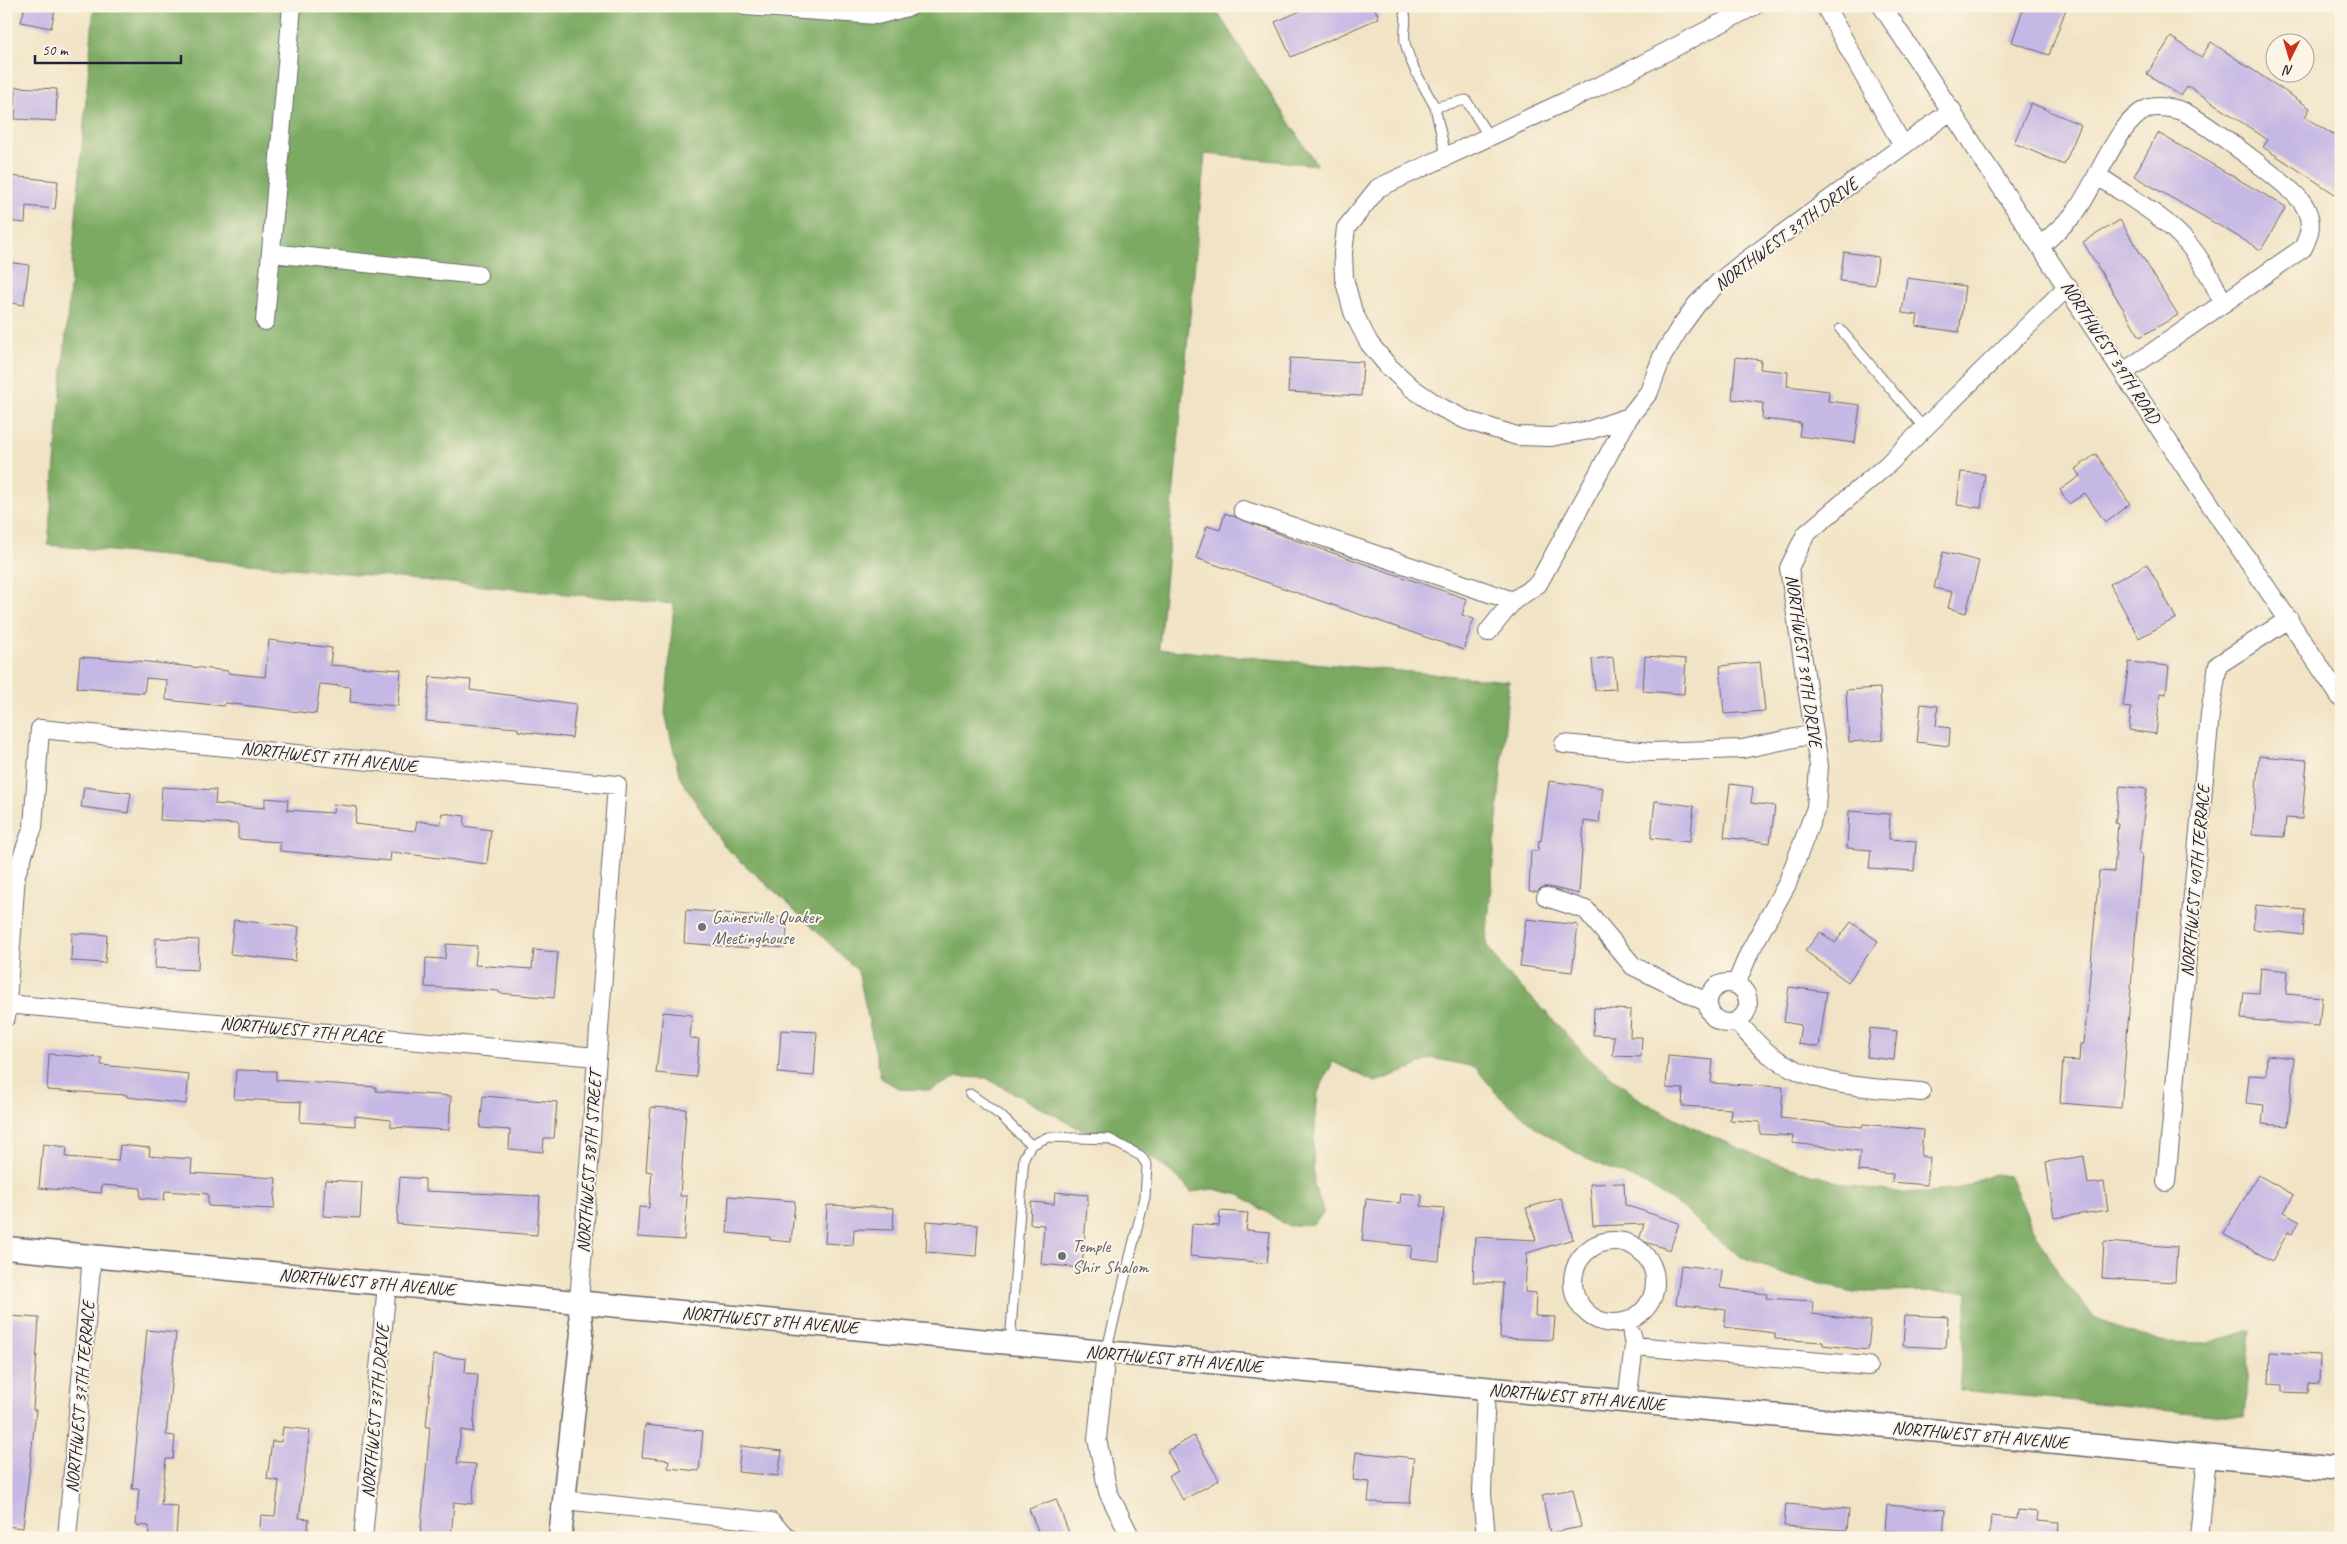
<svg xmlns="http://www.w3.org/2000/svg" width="2347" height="1544" font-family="Caveat,sans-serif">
<rect width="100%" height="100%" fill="#fcf5e5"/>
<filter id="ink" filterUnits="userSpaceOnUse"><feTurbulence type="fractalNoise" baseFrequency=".02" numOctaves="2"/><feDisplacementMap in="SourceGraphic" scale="10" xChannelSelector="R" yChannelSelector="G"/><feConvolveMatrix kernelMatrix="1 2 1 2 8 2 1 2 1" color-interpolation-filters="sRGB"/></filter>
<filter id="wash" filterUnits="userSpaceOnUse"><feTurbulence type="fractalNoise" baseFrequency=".0096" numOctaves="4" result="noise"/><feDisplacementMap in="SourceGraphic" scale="20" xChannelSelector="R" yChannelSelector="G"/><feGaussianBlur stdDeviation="1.12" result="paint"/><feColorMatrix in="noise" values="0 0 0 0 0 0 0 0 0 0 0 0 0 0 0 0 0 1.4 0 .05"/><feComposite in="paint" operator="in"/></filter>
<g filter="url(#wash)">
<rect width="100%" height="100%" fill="#f1e3c5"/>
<path fill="#7caa62" stroke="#4f664e" d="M 94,6 L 1213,6 L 1317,165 L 1205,154 L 1159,649 L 1509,681 L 1486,944 L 1505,972 L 1545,1011 L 1589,1059 L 1642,1101 L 1711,1136 L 1772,1162 L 1852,1186 L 1903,1193 L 1955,1190 L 1994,1174 L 2010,1176 L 2029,1220 L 2060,1276 L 2096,1319 L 2158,1342 L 2208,1343 L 2251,1330 L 2244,1417 L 1959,1390 L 1968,1291 L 1853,1292 L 1788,1276 L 1743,1258 L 1710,1234 L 1683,1208 L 1644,1183 L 1587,1159 L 1540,1131 L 1498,1095 L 1475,1067 L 1432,1058 L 1408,1070 L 1375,1082 L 1333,1062 L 1318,1092 L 1313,1151 L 1314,1186 L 1324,1213 L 1313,1224 L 1288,1226 L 1240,1195 L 1213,1189 L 1191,1192 L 1176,1176 L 1146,1153 L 1080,1129 L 986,1078 L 958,1077 L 931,1090 L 900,1089 L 881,1078 L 858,971 L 783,899 L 724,846 L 680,778 L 665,713 L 674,604 L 48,545 Z"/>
<g id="blocks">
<path fill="#c6b8e4" d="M 25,6 L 56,6 L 51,28 L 21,22 Z
M 1312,6 L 1374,6 L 1379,18 L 1291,57 L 1275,22 Z
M 2024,6 L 2067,6 L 2049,55 L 2012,42 Z
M 2171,37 L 2201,57 L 2211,42 L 2310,108 L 2305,117 L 2341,140 L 2341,198 L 2263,147 L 2268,140 L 2188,86 L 2181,96 L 2147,74 Z
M 16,87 L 57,89 L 56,121 L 15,119 Z
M 2031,103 L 2081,125 L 2064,165 L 2014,143 Z
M 2158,133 L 2286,207 L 2261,250 L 2134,176 Z
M 10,176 L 58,181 L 55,209 L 26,206 L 25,223 L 6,221 Z
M 2120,220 L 2178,315 L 2140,337 L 2083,242 Z
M 1844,252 L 1878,257 L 1875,285 L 1840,281 Z
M 6,262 L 29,265 L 24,305 L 6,302 Z
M 1907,278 L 1965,286 L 1959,332 L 1916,326 L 1918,315 L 1902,313 Z
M 1736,357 L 1761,360 L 1760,369 L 1788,372 L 1787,386 L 1829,391 L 1828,401 L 1860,405 L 1855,443 L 1799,436 L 1801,423 L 1762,419 L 1763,403 L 1732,399 Z
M 1290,358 L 1363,362 L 1361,396 L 1288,392 Z
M 2096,454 L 2130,504 L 2105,522 L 2085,493 L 2069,504 L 2060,490 L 2080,476 L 2075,469 Z
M 1961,472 L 1985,474 L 1981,508 L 1957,505 Z
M 1225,513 L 1292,539 L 1467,599 L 1462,615 L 1474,619 L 1463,650 L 1196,558 L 1207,526 L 1220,530 Z
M 1943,552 L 1979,561 L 1966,613 L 1948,608 L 1952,592 L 1934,588 Z
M 2147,564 L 2176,618 L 2139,638 L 2110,584 Z
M 269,640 L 332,648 L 330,665 L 401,670 L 398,706 L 350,702 L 351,687 L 320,684 L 316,714 L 225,703 L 224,706 L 166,700 L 167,680 L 146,678 L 144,693 L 77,688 L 80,657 L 139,661 L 228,671 L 228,673 L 265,677 Z
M 1645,656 L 1686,659 L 1684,694 L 1643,691 Z
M 1613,657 L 1616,689 L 1595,690 L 1592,659 Z
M 1760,662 L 1765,711 L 1724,714 L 1720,666 Z
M 2129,662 L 2169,666 L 2166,694 L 2160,693 L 2156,734 L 2129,730 L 2131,708 L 2123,707 Z
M 430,677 L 471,680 L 470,690 L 576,704 L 572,738 L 518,731 L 518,728 L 426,721 Z
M 1880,688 L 1883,740 L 1849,742 L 1846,690 Z
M 1921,704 L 1938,706 L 1936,726 L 1950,728 L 1949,746 L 1917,742 Z
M 2259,756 L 2307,760 L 2302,819 L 2286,818 L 2284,837 L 2252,835 Z
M 1549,781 L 1603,788 L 1599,823 L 1584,821 L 1579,894 L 1549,887 L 1543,887 L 1537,891 L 1529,891 L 1531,851 L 1538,851 L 1539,840 L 1541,841 Z
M 1730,784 L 1753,787 L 1751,803 L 1775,806 L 1770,843 L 1724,837 Z
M 2120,786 L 2147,789 L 2139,853 L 2142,854 L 2121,1108 L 2060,1103 L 2063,1060 L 2079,1061 L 2080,1044 L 2084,1044 L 2099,871 L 2114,872 L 2118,824 L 2115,823 Z
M 84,787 L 131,793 L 128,813 L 81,807 Z
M 162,787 L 216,790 L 215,804 L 265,808 L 265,798 L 288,800 L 287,810 L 333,813 L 334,804 L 357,807 L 355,824 L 415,831 L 417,821 L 441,824 L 442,813 L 465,816 L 464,826 L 491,830 L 487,864 L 391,852 L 390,861 L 280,851 L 280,842 L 238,839 L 238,824 L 160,820 Z
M 1655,801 L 1694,806 L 1690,842 L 1651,838 Z
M 1849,811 L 1890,814 L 1889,839 L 1916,841 L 1914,871 L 1869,868 L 1871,850 L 1847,848 Z
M 2256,905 L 2305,910 L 2303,935 L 2253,929 Z
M 686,910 L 788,918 L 785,948 L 750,945 L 749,948 L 684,943 Z
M 1526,919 L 1578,925 L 1572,972 L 1520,966 Z
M 234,920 L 299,927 L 295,961 L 230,954 Z
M 1851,922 L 1878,941 L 1848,982 L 1805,951 L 1820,932 L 1835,943 Z
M 72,933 L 107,935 L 105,963 L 71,961 Z
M 156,938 L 199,940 L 198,970 L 155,968 Z
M 446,944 L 477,946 L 475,965 L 532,969 L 534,950 L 558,952 L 554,998 L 499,993 L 499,991 L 425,987 L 426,958 L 445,959 Z
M 2261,968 L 2288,971 L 2286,994 L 2322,997 L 2319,1026 L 2241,1019 L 2244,992 L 2259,993 Z
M 1789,987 L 1827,992 L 1819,1047 L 1798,1044 L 1801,1025 L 1784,1022 Z
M 1594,1008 L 1631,1010 L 1630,1037 L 1642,1037 L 1641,1057 L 1613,1056 L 1614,1036 L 1593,1035 Z
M 663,1012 L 692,1015 L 690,1038 L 699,1039 L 696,1077 L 656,1073 Z
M 1870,1028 L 1897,1031 L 1894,1060 L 1867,1057 Z
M 781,1030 L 817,1032 L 814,1076 L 778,1073 Z
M 49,1054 L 102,1058 L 101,1065 L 189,1074 L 186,1104 L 127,1097 L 127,1095 L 47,1090 Z
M 2267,1055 L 2294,1058 L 2288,1126 L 2262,1124 L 2264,1105 L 2246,1103 L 2249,1075 L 2266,1076 Z
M 1668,1056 L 1713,1060 L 1711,1083 L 1783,1087 L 1781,1118 L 1862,1127 L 1863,1124 L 1923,1130 L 1921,1156 L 1930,1158 L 1927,1185 L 1892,1182 L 1893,1174 L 1858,1171 L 1860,1151 L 1792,1143 L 1793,1136 L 1760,1134 L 1760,1122 L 1730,1120 L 1731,1109 L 1682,1106 L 1683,1089 L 1666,1088 Z
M 236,1070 L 276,1071 L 276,1080 L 376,1087 L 376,1091 L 451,1096 L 449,1130 L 391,1127 L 391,1120 L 355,1116 L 355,1126 L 300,1122 L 301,1102 L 234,1099 Z
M 483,1096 L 557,1102 L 554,1138 L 544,1138 L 543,1152 L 509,1149 L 510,1130 L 480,1128 Z
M 651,1107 L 686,1109 L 680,1196 L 687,1196 L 684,1240 L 637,1237 L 639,1207 L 649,1208 L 652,1172 L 646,1171 Z
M 43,1144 L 67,1147 L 66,1157 L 118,1161 L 120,1145 L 150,1148 L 149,1156 L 192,1159 L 191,1173 L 276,1178 L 274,1209 L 208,1206 L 208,1194 L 165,1191 L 164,1200 L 140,1198 L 141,1188 L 102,1185 L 101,1193 L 39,1188 Z
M 2084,1156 L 2088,1184 L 2104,1182 L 2108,1210 L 2054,1218 L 2046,1162 Z
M 2258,1175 L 2294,1195 L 2284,1212 L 2300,1221 L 2292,1234 L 2288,1232 L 2272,1261 L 2223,1234 Z
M 400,1177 L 425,1179 L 425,1191 L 540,1196 L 537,1235 L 397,1224 Z
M 325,1180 L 362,1182 L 360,1218 L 323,1216 Z
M 1624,1183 L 1625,1205 L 1679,1223 L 1670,1250 L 1639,1240 L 1644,1224 L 1593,1226 L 1590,1184 Z
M 1055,1192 L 1088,1195 L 1082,1268 L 1041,1264 L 1044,1225 L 1030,1224 L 1031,1202 L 1054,1204 Z
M 1401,1193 L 1422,1195 L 1421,1206 L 1444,1208 L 1439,1261 L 1410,1258 L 1412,1246 L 1362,1241 L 1366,1199 L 1400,1203 Z
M 729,1196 L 795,1201 L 791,1242 L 770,1240 L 770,1237 L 727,1233 Z
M 1561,1198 L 1573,1239 L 1527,1253 L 1525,1292 L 1536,1293 L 1535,1316 L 1555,1317 L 1553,1340 L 1500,1338 L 1503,1283 L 1473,1282 L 1475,1237 L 1536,1240 L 1526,1208 Z
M 827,1205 L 894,1208 L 893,1230 L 854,1229 L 853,1245 L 825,1243 Z
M 1220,1211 L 1248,1213 L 1246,1230 L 1270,1232 L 1267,1263 L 1190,1256 L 1192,1224 L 1219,1226 Z
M 927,1221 L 978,1225 L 976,1256 L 926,1252 Z
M 2104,1242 L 2177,1247 L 2175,1282 L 2102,1278 Z
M 1681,1265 L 1722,1270 L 1720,1288 L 1767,1294 L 1766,1298 L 1813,1301 L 1812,1314 L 1871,1321 L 1868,1350 L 1823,1345 L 1823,1342 L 1775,1339 L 1775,1333 L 1724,1327 L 1726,1310 L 1676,1304 Z
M 1905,1315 L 1948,1317 L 1946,1348 L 1903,1346 Z
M 9,1316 L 39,1318 L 33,1410 L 36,1410 L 23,1528 L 6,1526 L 6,1419 L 10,1388 L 6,1388 L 6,1329 L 9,1329 Z
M 147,1330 L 176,1333 L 166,1435 L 175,1436 L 173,1459 L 166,1459 L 161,1505 L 178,1506 L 176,1538 L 148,1538 L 149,1526 L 136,1525 L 139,1489 L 132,1489 Z
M 2270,1352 L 2320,1355 L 2319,1384 L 2309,1383 L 2308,1393 L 2282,1392 L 2282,1385 L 2269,1384 Z
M 433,1355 L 466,1359 L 465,1373 L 478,1374 L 473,1432 L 461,1430 L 457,1463 L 476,1464 L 472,1504 L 454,1502 L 451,1538 L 420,1538 L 430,1427 L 426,1427 Z
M 645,1425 L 703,1431 L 699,1471 L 668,1468 L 669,1460 L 642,1457 Z
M 283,1427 L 310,1430 L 299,1518 L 309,1519 L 307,1538 L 259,1538 L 261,1515 L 275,1516 L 279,1481 L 267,1479 L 272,1441 L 281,1442 Z
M 1194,1436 L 1219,1480 L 1183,1500 L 1169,1476 L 1178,1471 L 1167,1451 Z
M 741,1446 L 782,1451 L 778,1476 L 738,1472 Z
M 1356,1452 L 1414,1458 L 1410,1503 L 1368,1502 L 1370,1482 L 1353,1480 Z
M 1573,1489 L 1581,1527 L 1550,1533 L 1542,1495 Z
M 1056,1499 L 1071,1538 L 1041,1538 L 1029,1509 Z
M 1786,1504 L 1849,1509 L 1847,1530 L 1784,1526 Z
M 1887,1505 L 1945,1510 L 1943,1538 L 1895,1538 L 1896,1531 L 1885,1531 Z
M 2018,1510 L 2038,1512 L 2037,1521 L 2059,1523 L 2058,1538 L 1989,1538 L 1991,1516 L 2017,1519 Z"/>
</g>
</g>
<g filter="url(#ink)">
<use href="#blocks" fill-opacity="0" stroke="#6a666b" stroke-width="1"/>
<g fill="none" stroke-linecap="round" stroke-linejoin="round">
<g stroke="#6a666b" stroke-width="11">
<path id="service" d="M 1403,6 C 1409,22 1403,28 1405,42 C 1410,66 1424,86 1435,107
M 1446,156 L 1435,107 L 1466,100 L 1489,137
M 1840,329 L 1924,428
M 970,1094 L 1000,1115 L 1031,1145
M 1010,1343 L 1024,1157 L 1031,1145 L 1048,1137 L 1109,1139 L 1141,1156 L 1147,1165 L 1145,1197 L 1106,1352"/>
</g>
<g stroke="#6a666b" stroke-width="20">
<path id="minor" d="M 745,6 L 877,15 L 911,6
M 1825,6 L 1903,146
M 1882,6 L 2183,464 L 2341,698
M 2097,175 C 2128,197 2163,215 2188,244 C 2203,261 2214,283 2223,303
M 2041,246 C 2052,235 2064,225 2074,214 C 2096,187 2116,122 2147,109 C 2156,105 2175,108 2184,112 C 2204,122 2295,188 2304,205 C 2313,221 2311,232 2303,248 L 2124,372
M 271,253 L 478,275
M 265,321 L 292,6
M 1629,417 L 1590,430 L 1551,437 L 1517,436 L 1466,420 L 1438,406 L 1412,388 L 1389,367 L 1369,343 L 1353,312 L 1344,278 L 1343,253 L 1346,228 L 1378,188 L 1612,80 L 1754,6
M 1243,510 L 1513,601
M 1488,632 L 1513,601 L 1538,584 L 1629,417 L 1649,392 L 1662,357 L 1681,326 L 1697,304 L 1719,282 L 1744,262 L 1952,110
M 1564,744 L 1651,752 L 1742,749 L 1814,734
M 1546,897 L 1586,910 L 1633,966 L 1708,1003
M1708 1003a20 20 0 1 1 40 0a20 20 0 1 1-40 0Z
M 1736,984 L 1750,951 L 1787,884 L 1816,808 L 1819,766 L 1789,568 L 1806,534 L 1887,465 L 2068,286
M 7,1004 L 596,1057
M 6,1017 L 16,874 L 33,827 L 40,729 L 617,785 L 579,1302
M 1736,1021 C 1747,1032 1757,1045 1769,1054 C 1815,1088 1867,1087 1921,1092
M 2166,1182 L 2210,714 L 2218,665 L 2289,619
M1573 1282a41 41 0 1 1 82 0a41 41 0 1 1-82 0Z
M 1634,1346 L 1868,1366
M 1106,1352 L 1097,1439 L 1108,1492 L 1131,1538
M 1486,1388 L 1482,1493 L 1486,1538
M 1627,1401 L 1634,1346 L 1632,1335
M 564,1500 L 771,1522 L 788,1538
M 67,1538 L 92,1256
M 363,1538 L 387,1284
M 2199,1538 L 2207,1457"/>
</g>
<g stroke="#6a666b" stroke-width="25">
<path id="tertiary" d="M 6,1248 L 2341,1469
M 560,1538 L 582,1333 L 579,1302"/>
</g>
<use href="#service" stroke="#fff" stroke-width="9"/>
<use href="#minor" stroke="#fff" stroke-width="18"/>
<use href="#tertiary" stroke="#fff" stroke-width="22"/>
</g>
</g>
<g fill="#6b7280" stroke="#fcf5e5" stroke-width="2">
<circle cx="702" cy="927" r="5"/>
<circle cx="1062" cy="1256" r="5"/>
</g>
<g text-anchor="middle" stroke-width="4" stroke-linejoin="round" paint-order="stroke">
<g font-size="18" fill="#22223b" stroke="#fcf5e5">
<text transform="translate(1786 234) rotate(-37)" y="6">NORTHWEST 39TH DRIVE</text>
<text transform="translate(2111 352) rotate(57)" y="6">NORTHWEST 39TH ROAD</text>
<text transform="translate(1804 661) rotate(82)" y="6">NORTHWEST 39TH DRIVE</text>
<text transform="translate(329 757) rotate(6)" y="6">NORTHWEST 7TH AVENUE</text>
<text transform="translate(2195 881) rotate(-85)" y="6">NORTHWEST 40TH TERRACE</text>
<text transform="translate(302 1030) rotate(5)" y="6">NORTHWEST 7TH PLACE</text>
<text transform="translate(589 1162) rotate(-86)" y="6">NORTHWEST 38TH STREET</text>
<text transform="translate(367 1282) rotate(5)" y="6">NORTHWEST 8TH AVENUE</text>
<text transform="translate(770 1320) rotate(5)" y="6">NORTHWEST 8TH AVENUE</text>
<text transform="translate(1174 1359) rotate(5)" y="6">NORTHWEST 8TH AVENUE</text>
<text transform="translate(80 1397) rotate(-85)" y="6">NORTHWEST 37TH TERRACE</text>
<text transform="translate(1577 1397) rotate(5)" y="6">NORTHWEST 8TH AVENUE</text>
<text transform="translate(375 1411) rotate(-85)" y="6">NORTHWEST 37TH DRIVE</text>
<text transform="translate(1980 1435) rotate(5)" y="6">NORTHWEST 8TH AVENUE</text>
</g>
<g font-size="18" fill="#5b616d" stroke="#fcf5e5" text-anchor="start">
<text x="712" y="923">Gainesville Quaker<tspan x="712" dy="21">Meetinghouse</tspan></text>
<text x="1072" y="1252">Temple<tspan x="1072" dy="21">Shir Shalom</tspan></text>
</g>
</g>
<rect width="2347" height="1544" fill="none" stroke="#fcf5e5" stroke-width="25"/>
<g transform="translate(2290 58) rotate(185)"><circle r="24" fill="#fcf5e5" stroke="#a5a1a1"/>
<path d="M0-4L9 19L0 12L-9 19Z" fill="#c8321e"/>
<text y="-8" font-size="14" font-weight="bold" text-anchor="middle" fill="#22223b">N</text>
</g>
<path d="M35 55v8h146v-8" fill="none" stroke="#22223b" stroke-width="2.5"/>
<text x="42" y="55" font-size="15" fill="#22223b" stroke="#fcf5e5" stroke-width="4" paint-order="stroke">50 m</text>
</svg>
